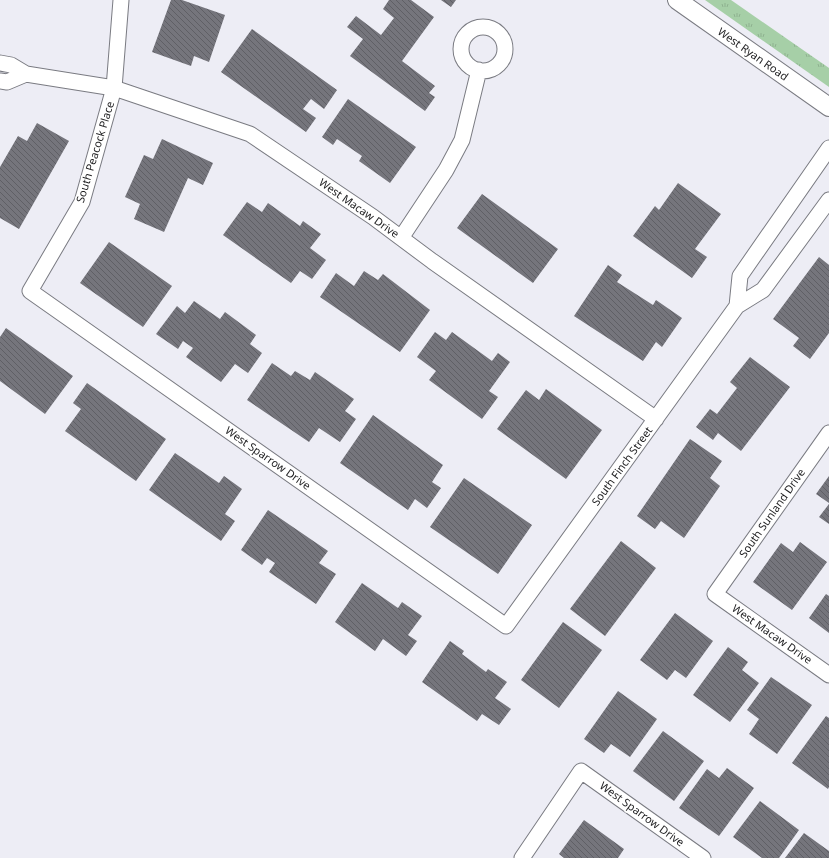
<svg xmlns="http://www.w3.org/2000/svg" width="829" height="858" font-family="'Noto Sans',sans-serif">
<defs>
<pattern id="grass-tufts" width="24" height="20" patternUnits="userSpaceOnUse"><rect width="24" height="20" fill="#a6cfa7"/><path d="M3 7l-1-3M5 7V3M7 7l1-3M15 17l-1-3M17 17v-4M19 17l1-3" fill="none" stroke="#8eb18f"/></pattern>
<pattern id="building-back-hatch" width="6" height="6" patternUnits="userSpaceOnUse"><rect width="6" height="6" fill="#75757c"/><path d="M-1 5l2 2M0 0l6 6M5-1l2 2" fill="none" stroke="#5f5f65"/></pattern>
</defs>
<rect width="100%" height="100%" fill="#ededf5"/>
<path fill="url(#grass-tufts)" d="M 705,0 L 731,0 L 829,68 L 829,87 Z"/>
<path fill="url(#building-back-hatch)" d="M 171,0 L 182,0 L 225,15 L 209,62 L 194,56 L 191,66 L 152,52 Z
M 389,0 L 411,0 L 434,17 L 402,61 L 435,86 L 429,93 L 435,97 L 425,111 L 350,56 L 363,39 L 347,27 L 356,16 L 381,35 L 394,18 L 383,9 Z
M 441,0 L 456,0 L 451,7 Z
M 252,29 L 337,90 L 324,109 L 311,99 L 303,109 L 316,118 L 306,132 L 221,72 Z
M 348,99 L 416,147 L 390,183 L 359,161 L 362,156 L 337,139 L 333,145 L 322,137 Z
M 37,123 L 69,141 L 19,229 L 0,218 L 0,167 L 18,136 L 27,141 Z
M 162,139 L 213,163 L 203,185 L 188,178 L 164,232 L 134,219 L 140,204 L 125,197 L 144,155 L 153,159 Z
M 678,183 L 721,214 L 695,249 L 707,257 L 692,278 L 633,236 L 655,206 L 659,210 Z
M 482,194 L 558,249 L 533,283 L 457,228 Z
M 247,202 L 262,212 L 268,203 L 300,226 L 303,221 L 321,234 L 310,248 L 326,260 L 312,279 L 300,271 L 291,283 L 223,235 Z
M 109,242 L 172,286 L 143,327 L 80,283 Z
M 819,257 L 829,265 L 829,333 L 810,359 L 793,346 L 799,338 L 773,319 Z
M 608,265 L 622,275 L 617,282 L 653,305 L 656,300 L 682,318 L 662,347 L 656,342 L 643,361 L 574,316 Z
M 364,271 L 378,280 L 383,274 L 430,310 L 400,352 L 320,297 L 336,273 L 354,286 Z
M 194,301 L 220,319 L 225,312 L 256,335 L 250,344 L 262,353 L 248,373 L 235,364 L 221,382 L 186,357 L 193,348 L 183,341 L 178,349 L 156,334 L 177,306 L 185,313 Z
M 6,328 L 73,376 L 45,414 L 0,381 L 0,337 Z
M 435,332 L 446,340 L 452,332 L 492,361 L 498,353 L 510,362 L 489,391 L 498,397 L 482,419 L 429,380 L 436,371 L 417,357 Z
M 750,357 L 790,387 L 741,451 L 718,433 L 713,440 L 696,427 L 710,409 L 717,414 L 737,388 L 730,382 Z
M 272,363 L 291,376 L 295,371 L 310,380 L 315,372 L 354,399 L 345,411 L 356,419 L 340,442 L 319,428 L 309,442 L 247,400 Z
M 87,383 L 166,439 L 136,481 L 65,431 L 81,409 L 73,403 Z
M 546,389 L 602,430 L 566,479 L 497,429 L 526,390 L 539,400 Z
M 373,415 L 443,465 L 432,482 L 441,488 L 427,508 L 415,499 L 408,510 L 340,463 Z
M 690,439 L 722,461 L 710,478 L 720,486 L 684,538 L 661,521 L 655,529 L 637,516 Z
M 175,453 L 219,483 L 224,476 L 242,489 L 225,514 L 235,521 L 221,541 L 149,490 Z
M 829,476 L 829,503 L 816,494 Z
M 464,478 L 532,525 L 498,574 L 430,527 Z
M 829,504 L 829,524 L 819,517 Z
M 268,510 L 328,551 L 319,563 L 336,574 L 316,604 L 269,572 L 275,563 L 267,558 L 262,565 L 241,550 Z
M 621,541 L 656,568 L 605,636 L 570,609 Z
M 800,542 L 827,562 L 792,610 L 753,582 L 781,543 L 793,552 Z
M 362,583 L 398,608 L 402,602 L 422,616 L 408,635 L 417,641 L 406,656 L 383,639 L 375,651 L 335,622 Z
M 826,594 L 829,596 L 829,633 L 809,618 Z
M 675,613 L 713,641 L 686,678 L 675,670 L 667,680 L 640,660 Z
M 563,622 L 602,650 L 559,708 L 521,680 Z
M 450,641 L 464,651 L 462,654 L 486,672 L 488,669 L 507,682 L 495,698 L 511,709 L 499,725 L 482,714 L 477,721 L 422,682 Z
M 728,647 L 748,662 L 742,670 L 759,683 L 730,722 L 693,695 Z
M 771,677 L 812,705 L 777,754 L 749,734 L 759,719 L 747,710 Z
M 618,691 L 657,719 L 630,757 L 611,744 L 604,753 L 584,739 Z
M 826,716 L 829,718 L 829,787 L 828,789 L 792,763 Z
M 663,731 L 704,761 L 674,801 L 633,771 Z
M 727,768 L 754,788 L 719,836 L 679,808 L 707,769 L 719,778 Z
M 760,801 L 799,830 L 779,858 L 762,858 L 733,837 Z
M 584,820 L 624,849 L 618,858 L 564,858 L 559,854 Z
M 804,833 L 829,851 L 829,858 L 785,858 Z"/>
<g fill="none" stroke-linecap="round" stroke-linejoin="round">
<g stroke="#7a7b82" stroke-width="17">
<path id="minor" d="M 121,0 L 114,88 L 82,202 L 30,291 L 506,626 L 737,306 L 763,290 L 829,200
M461 49a22 22 0 1 1 44 0a22 22 0 1 1-44 0Z
M 0,63 L 11,65 L 26,74 L 114,88 L 250,134 L 373,217 L 432,261 L 656,419
M 0,81 L 7,82 L 26,74
M 401,238 L 446,170 L 462,140 L 479,70
M 737,306 L 740,276 L 829,148
M 829,433 L 715,594 L 829,675
M 522,858 L 581,771 L 703,858"/>
</g>
<g stroke="#7a7b82" stroke-width="20">
<path id="tertiary" d="M 677,0 L 829,107"/>
</g>
<use href="#minor" stroke="#fff" stroke-width="15"/>
<use href="#tertiary" stroke="#fff" stroke-width="18"/>
</g>
<g text-anchor="middle" stroke-width="3.5" stroke-linejoin="round" paint-order="stroke">
<g font-size="11" fill="#1d1d1f" stroke="#fff">
<text transform="translate(753 54) rotate(35)" y="4">West Ryan Road</text>
<text transform="translate(95 152) rotate(-73)" y="4">South Peacock Place</text>
<text transform="translate(359 208) rotate(35)" y="4">West Macaw Drive</text>
<text transform="translate(268 458) rotate(35)" y="4">West Sparrow Drive</text>
<text transform="translate(622 466) rotate(-54)" y="4">South Finch Street</text>
<text transform="translate(772 513) rotate(-55)" y="4">South Sunland Drive</text>
<text transform="translate(772 634) rotate(35)" y="4">West Macaw Drive</text>
<text transform="translate(642 814) rotate(36)" y="4">West Sparrow Drive</text>
</g>
</g>
</svg>
